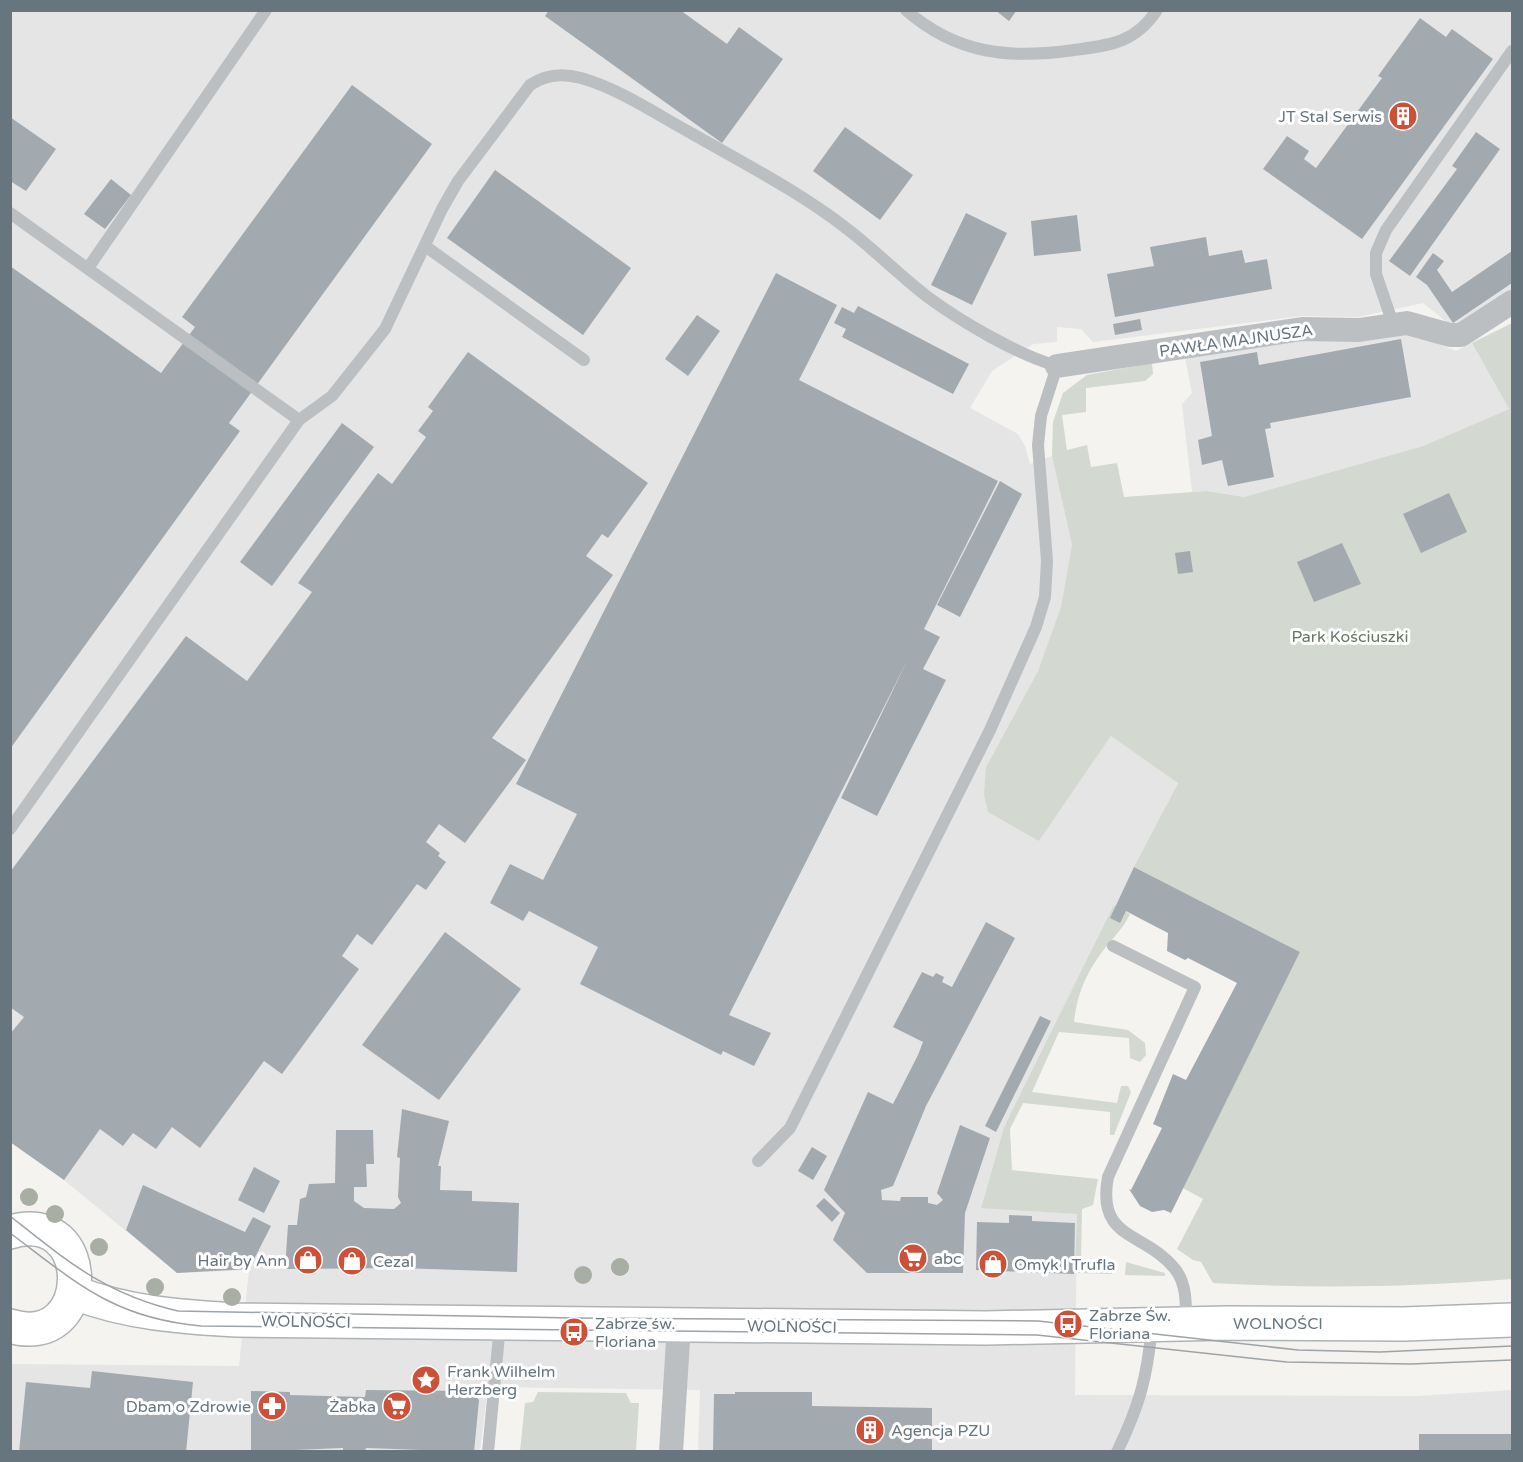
<svg xmlns="http://www.w3.org/2000/svg" width="1523" height="1462" font-family="'Varela Round',sans-serif">
<rect width="100%" height="100%" fill="#f4f3f0"/>
<path fill="#e4e5e4" d="M 11,11 L 1512,11 L 1512,289 L 1454,328 L 1423,303 L 1358,317 L 1301,316 L 1093,342 L 1081,329 L 1057,327 L 1057,342 L 1033,344 L 992,371 L 970,408 L 1018,434 L 1025,446 L 1030,464 L 1052,456 L 1072,545 L 1061,608 L 1038,671 L 986,767 L 1039,841 L 1111,736 L 1178,782 L 1004,1127 L 981,1207 L 1077,1214 L 1075,1395 L 1416,1396 L 1512,1390 L 1512,1451 L 698,1451 L 700,1390 L 488,1387 L 480,1451 L 11,1451 L 11,1364 L 239,1366 L 249,1270 L 177,1273 L 64,1180 L 11,1142 Z
M 1405,331 L 1456,351 L 1472,343 L 1509,409 L 1423,446 L 1244,497 L 1207,491 L 1192,492 L 1182,404 L 1192,393 L 1185,357 L 1254,345 Z"/>
<path fill="#d3d8d0" d="M 1512,323 L 1512,1279 C 1412,1287 1314,1289 1213,1283 L 1201,1262 L 1193,1260 L 1177,1249 L 1203,1199 L 1183,1188 L 1300,952 L 1134,867 L 1178,783 L 1111,736 L 1039,841 L 988,812 L 984,795 L 986,767 L 1038,671 L 1061,607 L 1072,545 L 1052,456 L 1053,422 L 1063,393 L 1087,375 L 1152,363 L 1153,374 L 1145,381 L 1086,388 L 1086,412 L 1062,415 L 1067,450 L 1087,445 L 1091,467 L 1117,463 L 1124,497 L 1207,491 L 1244,497 L 1423,446 L 1509,409 L 1472,343 Z
M 1114,905 L 1130,914 C 1124,927 1114,937 1105,948 C 1087,971 1077,993 1074,1022 L 1128,1030 L 1145,1043 L 1146,1055 L 1140,1062 L 1130,1058 L 1129,1038 L 1059,1032 L 1032,1092 L 1117,1103 L 1121,1086 L 1128,1086 L 1131,1092 L 1114,1135 L 1110,1135 L 1110,1112 L 1023,1103 L 1010,1129 L 1012,1170 L 1098,1179 L 1093,1205 L 1082,1209 L 1081,1261 L 1112,1262 L 1112,1274 L 1075,1273 L 1077,1214 L 981,1208 L 1004,1127 Z
M 1126,1262 L 1165,1273 L 1165,1276 L 1125,1275 Z
M 538,1392 L 626,1393 L 631,1403 L 639,1403 L 636,1451 L 520,1451 L 525,1403 L 533,1402 Z"/>
<path fill="#a3aaaf" d="M 549,10 L 680,10 L 727,44 L 739,27 L 783,59 L 722,143 L 545,16 Z
M 995,10 L 1017,10 L 1009,21 Z
M 1420,18 L 1446,37 L 1452,29 L 1493,59 L 1362,239 L 1263,169 L 1287,136 L 1309,151 L 1304,159 L 1316,168 L 1382,78 L 1378,76 Z
M 352,85 L 432,144 L 229,423 L 240,431 L 10,749 L 10,266 L 161,373 L 195,327 L 182,317 Z
M 10,117 L 56,149 L 26,191 L 10,181 Z
M 845,127 L 913,175 L 880,220 L 813,171 Z
M 1476,132 L 1500,149 L 1410,276 L 1389,261 L 1457,169 L 1452,166 Z
M 495,170 L 631,268 L 583,335 L 447,238 Z
M 111,179 L 131,195 L 105,229 L 84,214 Z
M 966,213 L 1007,233 L 972,305 L 931,285 Z
M 1077,215 L 1081,251 L 1034,256 L 1031,221 Z
M 1206,237 L 1209,256 L 1242,250 L 1245,263 L 1267,259 L 1272,289 L 1115,317 L 1107,274 L 1154,266 L 1150,247 Z
M 1512,251 L 1512,283 L 1453,323 L 1427,285 L 1416,277 L 1433,253 L 1444,261 L 1437,270 L 1452,292 Z
M 776,273 L 837,305 L 799,380 L 998,481 L 924,629 L 940,637 L 923,669 L 946,680 L 877,816 L 841,798 L 907,661 L 729,1015 L 771,1033 L 754,1066 L 723,1051 L 721,1055 L 580,984 L 598,947 L 529,911 L 523,921 L 490,903 L 510,864 L 543,880 L 577,814 L 516,784 Z
M 858,306 L 969,364 L 953,394 L 842,337 L 846,329 L 834,323 L 842,307 L 854,313 Z
M 697,315 L 720,331 L 688,376 L 665,359 Z
M 1140,319 L 1142,330 L 1115,335 L 1113,324 Z
M 1401,339 L 1411,397 L 1270,423 L 1271,428 L 1265,429 L 1274,477 L 1228,486 L 1222,460 L 1202,465 L 1198,440 L 1212,436 L 1200,362 L 1257,352 L 1259,365 Z
M 468,352 L 648,483 L 608,538 L 602,534 L 586,556 L 613,575 L 492,738 L 526,760 L 465,843 L 439,824 L 426,842 L 440,853 L 438,856 L 446,862 L 426,890 L 417,884 L 372,945 L 357,934 L 342,956 L 359,969 L 282,1074 L 264,1061 L 200,1148 L 172,1127 L 156,1149 L 133,1133 L 123,1146 L 100,1129 L 64,1180 L 10,1142 L 10,1034 L 24,1017 L 10,1007 L 10,872 L 186,636 L 247,681 L 312,592 L 298,583 L 347,515 L 378,473 L 392,484 L 424,440 L 426,437 L 418,431 L 433,411 L 428,407 Z
M 342,423 L 374,447 L 272,586 L 240,562 Z
M 1000,481 L 1022,494 L 960,617 L 937,605 Z
M 1449,493 L 1467,532 L 1421,553 L 1403,514 Z
M 1342,543 L 1361,584 L 1314,602 L 1297,562 Z
M 1190,551 L 1193,572 L 1178,574 L 1175,553 Z
M 1134,867 L 1300,952 L 1171,1213 L 1164,1210 L 1152,1212 L 1140,1206 L 1129,1189 L 1131,1190 L 1162,1128 L 1153,1124 L 1173,1074 L 1186,1080 L 1237,983 L 1188,958 L 1185,960 L 1167,951 L 1168,933 L 1141,919 L 1126,911 L 1120,923 L 1110,918 Z
M 986,922 L 1015,938 L 926,1106 L 893,1186 L 881,1190 L 882,1200 L 900,1201 L 901,1197 L 928,1197 L 928,1203 L 937,1205 L 943,1200 L 937,1193 L 960,1125 L 990,1138 L 965,1213 L 963,1273 L 867,1273 L 833,1240 L 845,1213 L 824,1190 L 868,1092 L 893,1104 L 918,1055 L 923,1042 L 893,1027 L 922,972 L 933,977 L 936,973 L 944,977 L 942,982 L 952,987 Z
M 445,932 L 521,989 L 439,1100 L 362,1045 Z
M 1040,1016 L 1051,1021 L 996,1132 L 985,1126 Z
M 402,1109 L 449,1121 L 438,1166 L 441,1166 L 440,1190 L 472,1191 L 472,1201 L 519,1203 L 517,1272 L 400,1268 L 285,1269 L 288,1225 L 297,1225 L 300,1199 L 306,1197 L 309,1184 L 335,1183 L 336,1130 L 373,1130 L 374,1164 L 366,1164 L 367,1187 L 354,1187 L 354,1201 L 364,1208 L 394,1209 L 401,1203 L 398,1197 L 400,1158 L 397,1157 Z
M 812,1147 L 827,1156 L 813,1180 L 798,1171 Z
M 254,1167 L 280,1181 L 264,1213 L 238,1200 Z
M 143,1185 L 245,1232 L 253,1217 L 271,1226 L 249,1269 L 177,1273 L 126,1230 Z
M 824,1198 L 840,1213 L 832,1222 L 816,1206 Z
M 1009,1215 L 1032,1216 L 1032,1221 L 1075,1223 L 1074,1274 L 976,1270 L 977,1222 L 1009,1223 Z
M 92,1371 L 193,1382 L 186,1452 L 19,1452 L 26,1382 L 90,1388 Z
M 366,1390 L 471,1391 L 479,1400 L 474,1452 L 366,1448 L 365,1452 L 343,1452 L 343,1448 L 251,1452 L 251,1391 L 290,1392 L 290,1395 L 365,1397 Z
M 735,1392 L 812,1392 L 812,1406 L 932,1408 L 932,1452 L 713,1452 L 714,1394 L 735,1394 Z
M 1419,1434 L 1512,1434 L 1512,1452 L 1419,1452 Z"/>
<g fill="none" stroke-linecap="round" stroke-linejoin="round">
<g stroke="#aeb3b6" stroke-width="36">
<path id="secondary" d="M 10,1232 C 97,1206 95,1352 10,1326
M 75,1293 C 127,1313 181,1317 237,1320 L 986,1328 L 1228,1323 L 1404,1324 L 1512,1320"/>
</g>
<path stroke="#bbbfc2" stroke-width="12" d="M 906,10 C 957,55 1011,59 1074,50 C 1111,45 1135,43 1157,10
M 10,213 L 299,420 L 10,829
M 425,246 L 584,360
M 88,268 L 266,10
M 1393,324 L 1376,274 L 1376,253 L 1386,230 L 1512,51
M 299,420 L 332,396 L 385,329 L 442,209 L 458,181 L 530,85 C 546,74 563,73 581,78 C 620,89 656,114 691,133 C 743,163 798,191 846,228 C 875,250 900,276 929,298 C 962,322 1018,355 1057,366 L 1041,416 L 1038,445 L 1047,561 L 1045,597 L 1036,627 L 990,730 L 790,1128 L 758,1161
M 1113,946 L 1195,987 L 1108,1177 C 1096,1241 1145,1231 1175,1269 C 1187,1284 1186,1305 1186,1323
M 488,1452 L 500,1325
M 1117,1452 C 1140,1404 1147,1378 1152,1326"/>
<path stroke="#bbbfc2" stroke-width="24" d="M 1057,366 L 1302,329 L 1359,330 L 1407,323 L 1450,335 L 1461,335 L 1512,302
M 671,1452 L 679,1325"/>
<use href="#secondary" stroke="#fff" stroke-width="33"/>
<path stroke="#9da3a7" stroke-width="1.5" d="M 10,1216 C 67,1261 105,1294 178,1311 L 574,1318 L 1038,1321 L 1298,1350 L 1380,1352 L 1512,1346
M 10,1233 C 77,1283 113,1318 201,1326 L 1037,1335 L 1287,1362 L 1411,1364 L 1512,1360"/>
</g>
<g fill="#a8aea3">
<circle cx="29" cy="1197" r="9"/>
<circle cx="55" cy="1214" r="9"/>
<circle cx="99" cy="1247" r="9"/>
<circle cx="620" cy="1267" r="9"/>
<circle cx="583" cy="1275" r="9"/>
<circle cx="155" cy="1287" r="9"/>
<circle cx="232" cy="1297" r="9"/>
</g>
<defs>
<g id="building-disc" transform="scale(1.5)"><circle r="9.5" fill="#cc5138" stroke="#fff"/><path d="M-4-6H4V6H1V3H-1V6H-4ZM-2.5-4.3h1.7v1.8h-1.7ZM.8-4.3h1.7v1.8H.8ZM-2.5-1h1.7V.8h-1.7ZM.8-1h1.7V.8H.8Z" fill="#fff"/></g>
<g id="supermarket-disc" transform="scale(1.5)"><circle r="9.5" fill="#cc5138" stroke="#fff"/><path d="M-6-5.5h2.5l.6 2H6L4.5 2H-2.5L-4.4-4H-6ZM-1.5 3.2a1.3 1.3 0 1 0 .1 0ZM3 3.2a1.3 1.3 0 1 0 .1 0Z" fill="#fff"/></g>
<g id="shop-disc" transform="scale(1.5)"><circle r="9.5" fill="#cc5138" stroke="#fff"/><path d="M-5-2.5h2.3a2.7 3.5 0 0 1 5.4 0H5L5.5 6h-11ZM-1.5-2.5h3a1.5 2.3 0 0 0-3 0Z" fill="#fff"/></g>
<g id="bus-disc" transform="scale(1.5)"><circle r="9.5" fill="#cc5138" stroke="#fff"/><path d="M-5-6H5V4H4V6H2V4H-2V6H-4V4H-5ZM-3.5-4V0h7V-4ZM-3.5 1.2v1.5H-2V1.2ZM2 1.2v1.5H3.5V1.2Z" fill="#fff"/></g>
<g id="sight-disc" transform="scale(1.5)"><circle r="9.5" fill="#cc5138" stroke="#fff"/><path d="M0-6L1.8-2.2L6-1.7L2.9 1.2L3.7 5.4L0 3.3L-3.7 5.4L-2.9 1.2L-6-1.7L-1.8-2.2Z" fill="#fff"/></g>
<g id="pharmacy-disc" transform="scale(1.5)"><circle r="9.5" fill="#cc5138" stroke="#fff"/><path d="M-2-6h4v4h4v4h-4v4h-4v-4h-4v-4h4Z" fill="#fff"/></g>
</defs>
<g fill-rule="evenodd">
<use href="#building-disc" x="1403" y="116"/>
<use href="#supermarket-disc" x="913" y="1258"/>
<use href="#shop-disc" x="308" y="1260"/>
<use href="#shop-disc" x="352" y="1261"/>
<use href="#shop-disc" x="993" y="1264"/>
<use href="#bus-disc" x="1068" y="1324"/>
<use href="#bus-disc" x="574" y="1332"/>
<use href="#sight-disc" x="426" y="1380"/>
<use href="#pharmacy-disc" x="272" y="1406"/>
<use href="#supermarket-disc" x="397" y="1406"/>
<use href="#building-disc" x="870" y="1430"/>
</g>
<g text-anchor="middle" stroke-width="6" stroke-linejoin="round" paint-order="stroke">
<g font-size="16" fill="#66757e" stroke="#fff" text-anchor="start">
<text x="1382" y="122" text-anchor="end">JT Stal Serwis</text>
<text x="934" y="1264">abc</text>
<text x="287" y="1266" text-anchor="end">Hair by Ann</text>
<text x="373" y="1267">Cezal</text>
<text x="1014" y="1270">Omyk I Trufla</text>
<text x="1089" y="1321">Zabrze Św.<tspan x="1089" dy="18">Floriana</tspan></text>
<text x="595" y="1329">Zabrze św.<tspan x="595" dy="18">Floriana</tspan></text>
<text x="447" y="1377">Frank Wilhelm<tspan x="447" dy="18">Herzberg</tspan></text>
<text x="251" y="1412" text-anchor="end">Dbam o Zdrowie</text>
<text x="376" y="1412" text-anchor="end">Żabka</text>
<text x="891" y="1436">Agencja PZU</text>
</g>
<g font-size="16" fill="#66757e" stroke="#fff">
<text transform="translate(1236 340) rotate(-8)" y="6">PAWŁA MAJNUSZA</text>
<text transform="translate(306 1321) rotate(1)" y="6">WOLNOŚCI</text>
<text x="1278" y="1329">WOLNOŚCI</text>
<text transform="translate(792 1326) rotate(1)" y="6">WOLNOŚCI</text>
</g>
<g font-size="16" fill="#697664" stroke="#fff">
<text x="1350" y="642">Park Kościuszki</text>
</g>
</g>
<rect width="1523" height="1462" fill="none" stroke="#66757e" stroke-width="24"/>
</svg>
